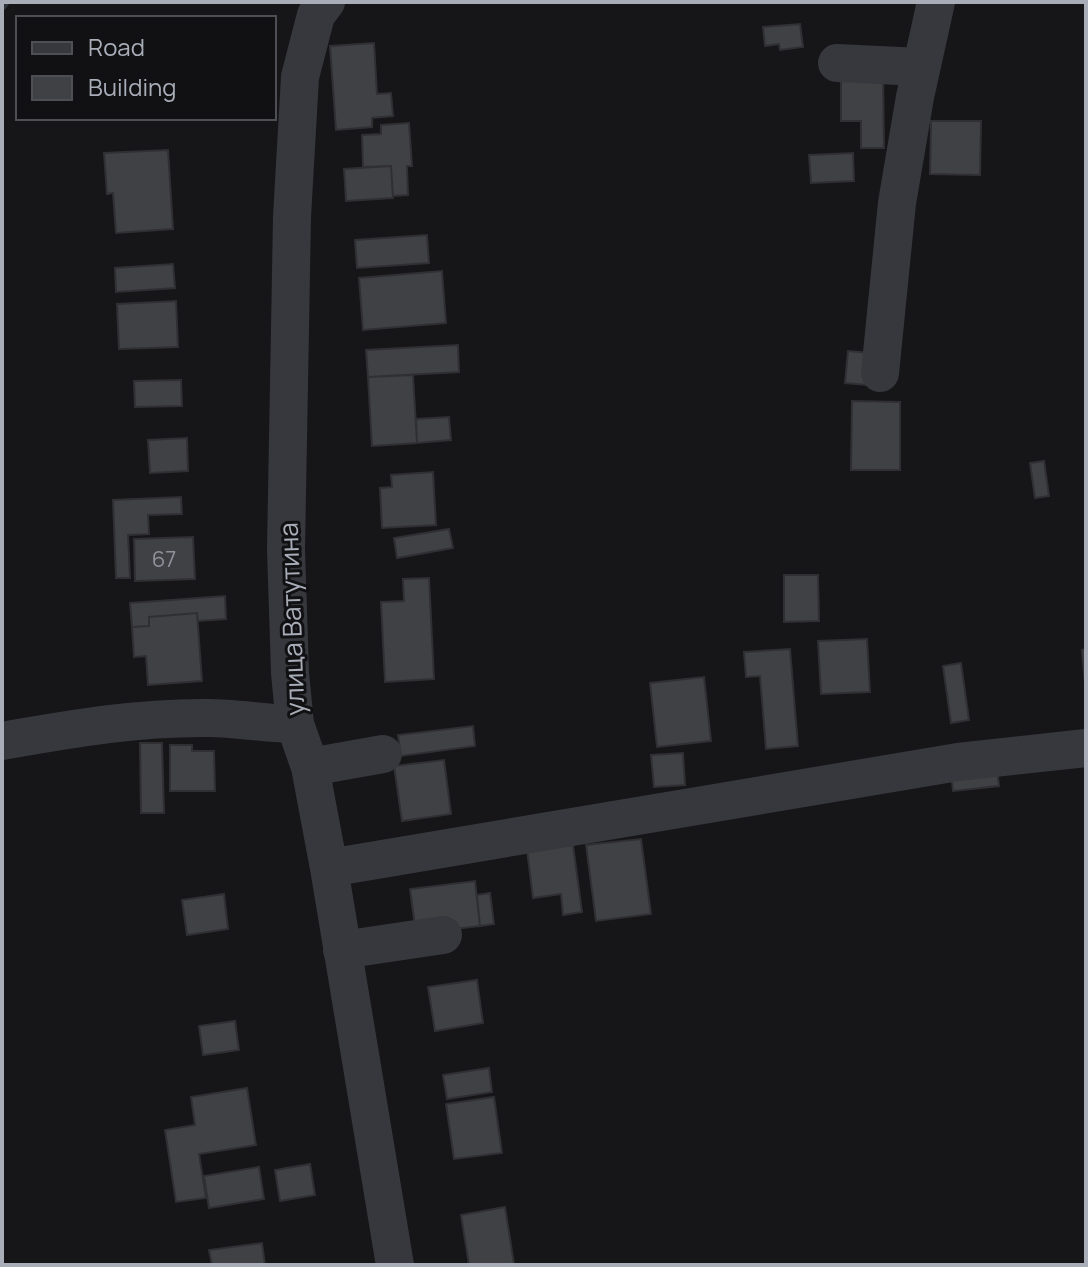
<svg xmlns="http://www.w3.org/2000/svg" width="1088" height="1267" font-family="Manrope,sans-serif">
<rect width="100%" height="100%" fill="#161618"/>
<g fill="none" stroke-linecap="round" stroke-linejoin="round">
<path stroke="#2c353c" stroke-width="9" d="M 2,6 L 5,2"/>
</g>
<path fill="#404145" stroke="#303034" stroke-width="2" d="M 800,24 L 803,47 L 780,50 L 779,44 L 765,46 L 763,27 Z
M 374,43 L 377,94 L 391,93 L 393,116 L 372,118 L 372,127 L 336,130 L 330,46 Z
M 883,74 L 884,148 L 861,148 L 861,121 L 841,121 L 841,75 Z
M 931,121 L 981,121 L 980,175 L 930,174 Z
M 409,123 L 412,166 L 407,166 L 408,195 L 393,196 L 391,166 L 363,167 L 362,135 L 381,134 L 381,125 Z
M 168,150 L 173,229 L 116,233 L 113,193 L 107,194 L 104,153 Z
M 853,153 L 854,181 L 811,183 L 809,155 Z
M 391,166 L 393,198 L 346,201 L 344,169 Z
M 427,235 L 429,263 L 357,268 L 355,240 Z
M 173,264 L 175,288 L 116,292 L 115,268 Z
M 442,271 L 446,323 L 363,330 L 359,278 Z
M 176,301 L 178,347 L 119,349 L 117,304 Z
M 458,345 L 459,372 L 368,377 L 366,350 Z
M 848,351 L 870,353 L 867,385 L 845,383 Z
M 413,375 L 417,443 L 372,446 L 368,377 Z
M 181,380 L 182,406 L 135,407 L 134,381 Z
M 852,401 L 900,402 L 900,470 L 851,470 Z
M 449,417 L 451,440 L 417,443 L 416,419 Z
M 187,438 L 188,471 L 150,473 L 148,440 Z
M 1044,461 L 1049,496 L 1035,498 L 1030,463 Z
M 433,472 L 436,525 L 382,528 L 380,488 L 392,487 L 391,475 Z
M 181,497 L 182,514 L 148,515 L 149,534 L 128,535 L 130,578 L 116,578 L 113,500 Z
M 449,529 L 453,548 L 397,558 L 394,538 Z
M 193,537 L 195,579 L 135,581 L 134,539 Z
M 784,575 L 818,575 L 819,621 L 784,622 Z
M 429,578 L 434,679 L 385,682 L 381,602 L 404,601 L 403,579 Z
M 225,596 L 226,619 L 198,621 L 197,613 L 149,617 L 149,626 L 132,627 L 130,603 Z
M 197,613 L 202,681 L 148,685 L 146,656 L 134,657 L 132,627 L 149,626 L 149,617 Z
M 867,639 L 870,692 L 821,694 L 818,641 Z
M 790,649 L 798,746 L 766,749 L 760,676 L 746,677 L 744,652 Z
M 1086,649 L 1086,695 L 1082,650 Z
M 961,663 L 969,720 L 951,723 L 943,666 Z
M 704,677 L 711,741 L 657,747 L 650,683 Z
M 473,726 L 475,746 L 401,756 L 398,735 Z
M 140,743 L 162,743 L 164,813 L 141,813 Z
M 170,745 L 192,745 L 192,751 L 214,751 L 215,791 L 170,791 Z
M 683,753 L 685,785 L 654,787 L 651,755 Z
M 444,760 L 451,814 L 402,821 L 394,766 Z
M 997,768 L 999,786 L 953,791 L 951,772 Z
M 641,839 L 651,914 L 596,921 L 586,845 Z
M 573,845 L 582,912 L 563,915 L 561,894 L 533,898 L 527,850 Z
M 475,881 L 480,926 L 416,934 L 410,889 Z
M 490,893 L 494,924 L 480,926 L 477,895 Z
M 224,894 L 228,929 L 187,935 L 182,900 Z
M 477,980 L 483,1023 L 435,1031 L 428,987 Z
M 235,1021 L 239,1050 L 203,1055 L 199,1026 Z
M 489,1068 L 492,1092 L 447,1099 L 443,1075 Z
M 247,1088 L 256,1145 L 199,1154 L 206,1198 L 176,1202 L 165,1130 L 195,1125 L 191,1097 Z
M 494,1097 L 502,1153 L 454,1159 L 446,1104 Z
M 310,1164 L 315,1195 L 280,1201 L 275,1170 Z
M 259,1167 L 264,1199 L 209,1208 L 204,1176 Z
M 505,1207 L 514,1264 L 469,1265 L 461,1215 Z
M 262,1243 L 265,1265 L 212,1265 L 209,1250 Z"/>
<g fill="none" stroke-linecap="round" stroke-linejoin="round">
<path stroke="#37383d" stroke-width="38" d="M 326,2 L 316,15 L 300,77 L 292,217 L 286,549 L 290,673 L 295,724 L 310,767 L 329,868 L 395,1265
M 837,63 L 921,67
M 880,373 L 897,203 L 915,97 L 936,2
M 2,741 C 71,729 139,717 209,718 C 238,718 266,724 295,724
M 310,767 L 383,754
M 329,868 L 958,762 L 1086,748
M 342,950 L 443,935"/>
</g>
<g text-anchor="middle" stroke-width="6" stroke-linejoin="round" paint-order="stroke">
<g font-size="22" fill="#8e929b">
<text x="164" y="567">67</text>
</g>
<g font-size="26" fill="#a8adb8" stroke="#111113">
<text transform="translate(292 619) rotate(-92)" y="9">улица Ватутина</text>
</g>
</g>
<rect width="1088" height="1267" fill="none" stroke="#a8adb8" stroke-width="8"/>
<rect x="16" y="16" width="260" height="104" fill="#111113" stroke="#4d4f55" stroke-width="2"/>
<rect x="32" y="42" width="40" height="12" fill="#37383d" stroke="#4d4f55" stroke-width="2"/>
<text x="88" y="56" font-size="24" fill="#a8adb8">Road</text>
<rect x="32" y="76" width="40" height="24" fill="#404145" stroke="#4d4f55" stroke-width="2"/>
<text x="88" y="96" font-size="24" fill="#a8adb8">Building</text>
</svg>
